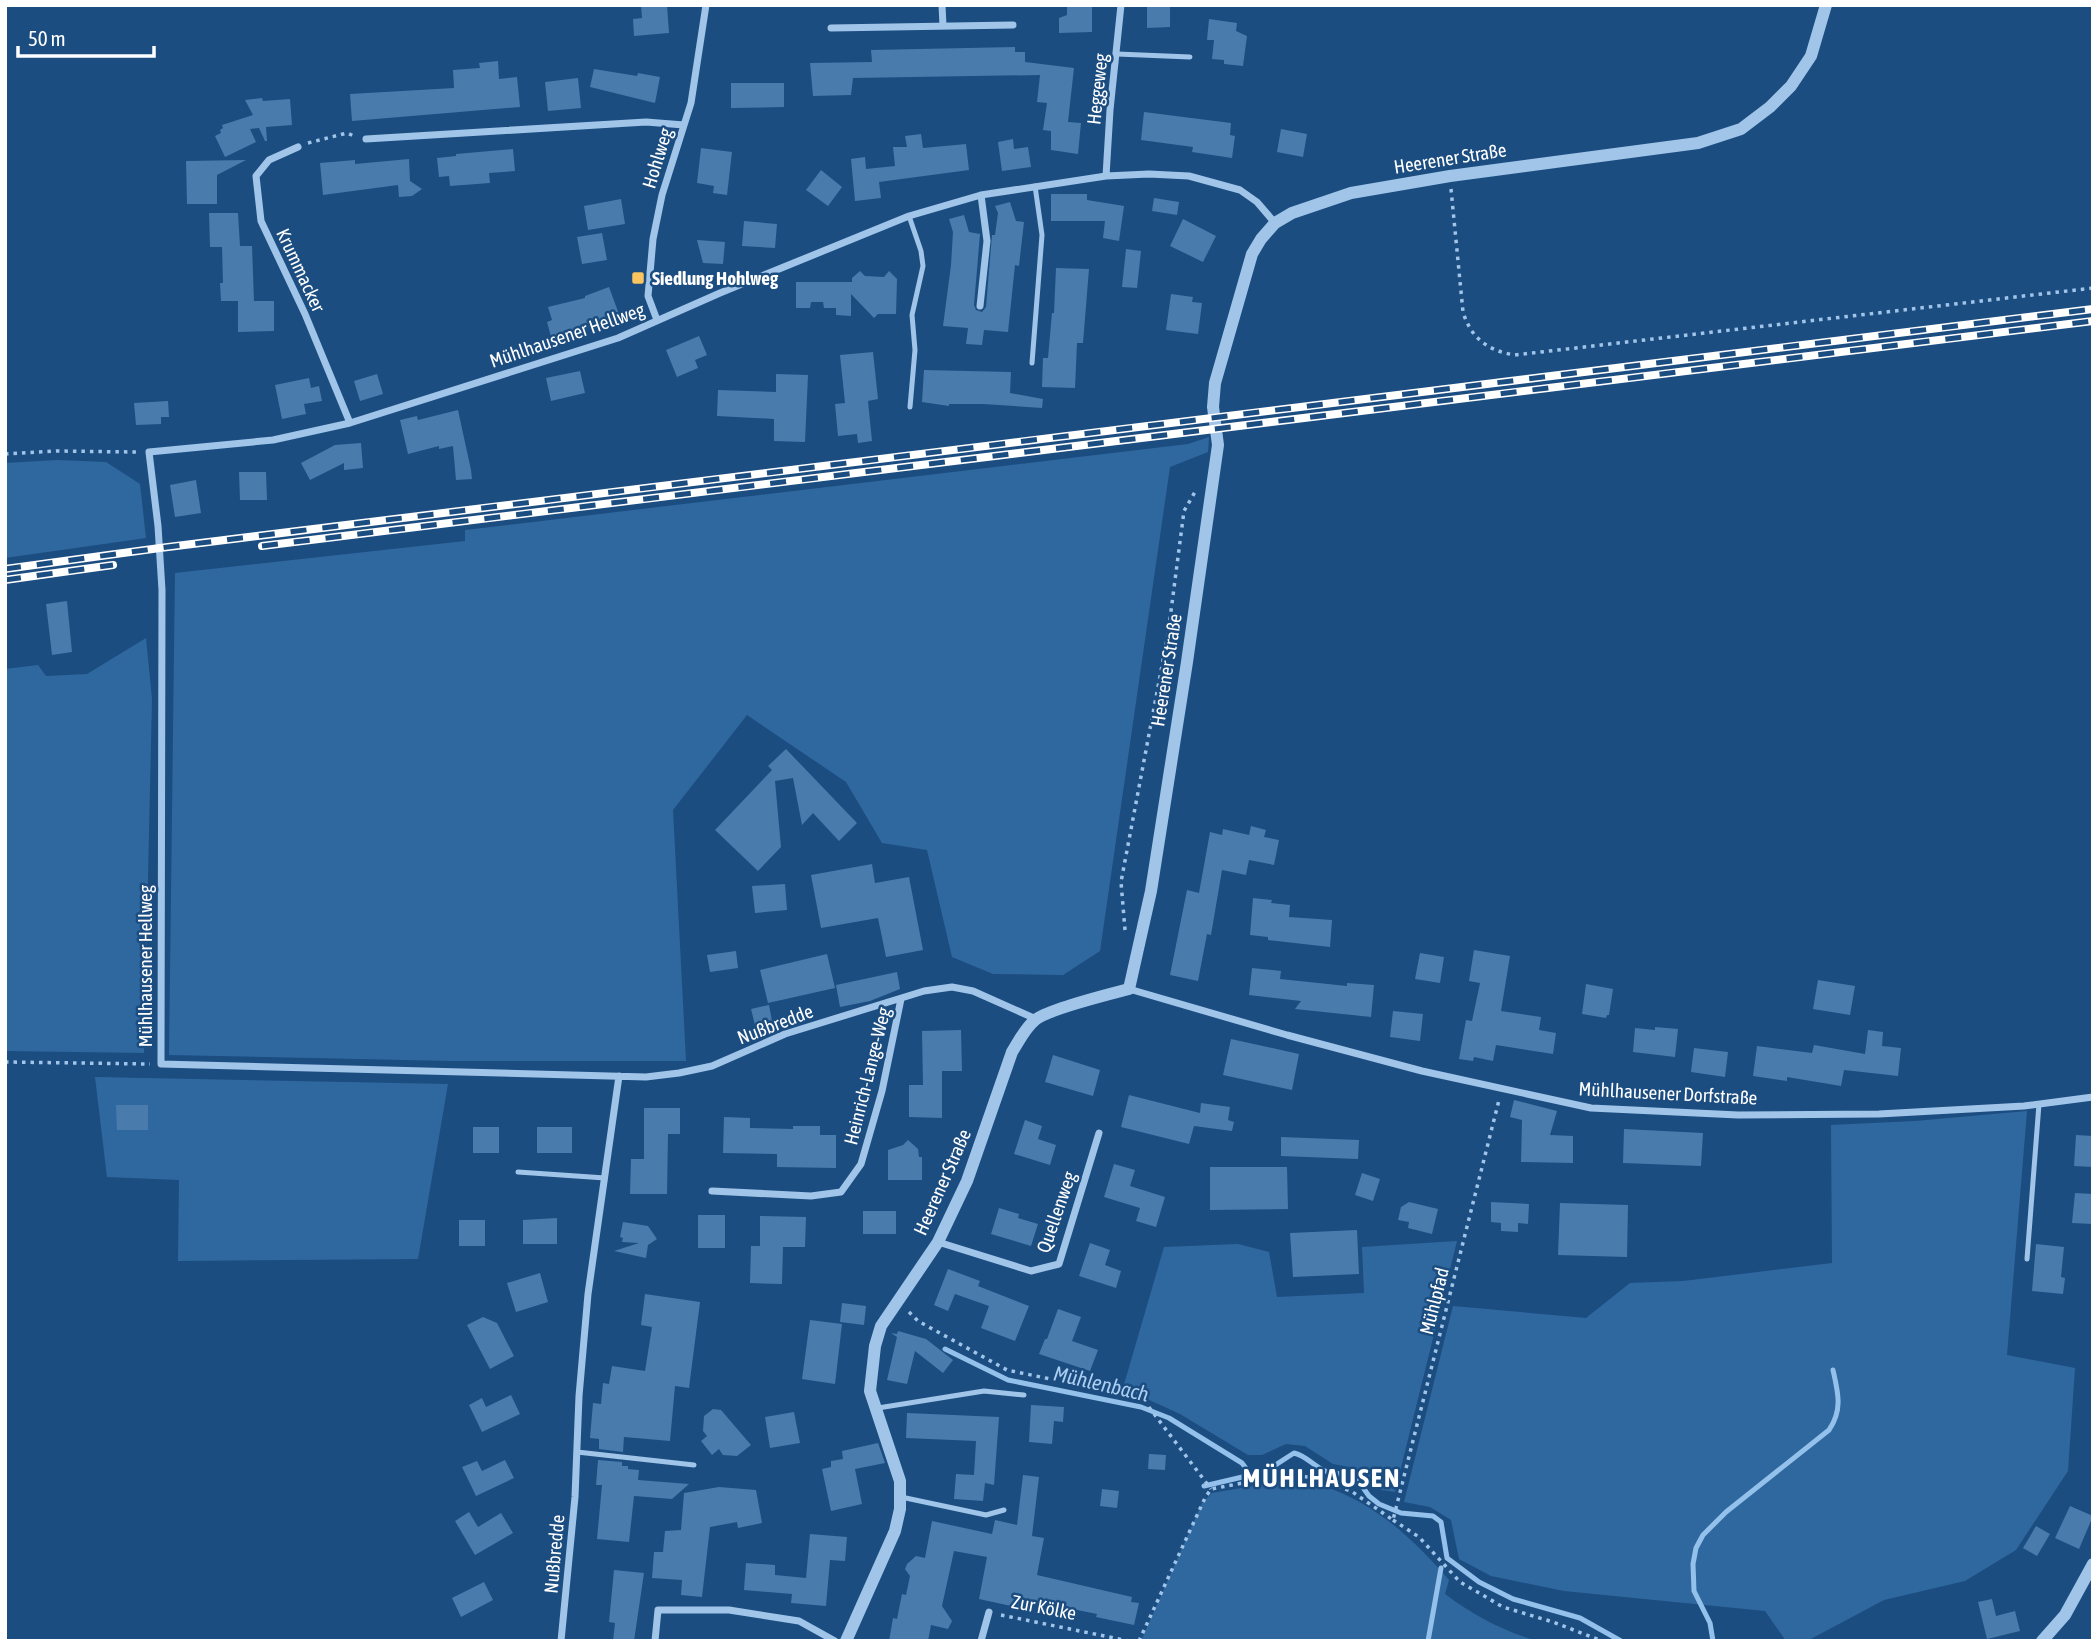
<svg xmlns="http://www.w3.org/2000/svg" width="2098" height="1646" font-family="'Asap Condensed',sans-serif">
<rect width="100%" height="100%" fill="#1c4d81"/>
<path fill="#2f689f" d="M 1209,437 L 1208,452 L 1170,467 L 1100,951 L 1063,975 L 993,974 L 952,957 L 927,850 L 882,843 L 846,782 L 747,715 L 673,810 L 686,1061 L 452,1061 L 169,1055 L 175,573 L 465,541 L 465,530 L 1188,444 Z
M 57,460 L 106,462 L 140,484 L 146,538 L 5,558 L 5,463 Z
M 146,638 L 152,699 L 144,1053 L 5,1051 L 5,669 L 38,665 L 46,676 L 87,674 Z
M 95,1077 L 448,1084 L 418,1259 L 178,1261 L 179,1180 L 107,1177 Z
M 2027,1111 L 2007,1355 L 2075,1368 L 2068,1471 L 2016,1550 L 1965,1581 L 1884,1600 L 1807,1641 L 1786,1641 L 1765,1611 L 1564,1591 L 1491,1576 L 1459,1559 L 1451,1520 L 1430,1507 L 1404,1502 L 1453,1306 L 1586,1318 L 1630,1283 L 1683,1281 L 1832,1263 L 1831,1125 L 1915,1121 Z
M 1457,1241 L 1395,1492 L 1381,1490 L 1355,1468 L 1333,1464 L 1305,1446 L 1286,1444 L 1262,1455 L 1248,1455 L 1180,1414 L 1123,1388 L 1164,1247 L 1238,1244 L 1269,1252 L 1277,1297 L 1364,1293 L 1362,1247 Z
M 1288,1480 C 1354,1484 1407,1531 1449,1580 L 1445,1594 C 1476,1617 1500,1629 1536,1641 L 1141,1641 L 1202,1503 L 1212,1493 Z"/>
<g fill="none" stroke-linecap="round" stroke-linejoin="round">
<path stroke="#93c1eb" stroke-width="5" d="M 945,1349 L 1008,1380 L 1141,1407 L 1169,1418 L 1242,1463 L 1251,1475 L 1263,1473 L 1294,1453 C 1307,1456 1313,1466 1325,1471 C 1334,1475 1344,1473 1354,1475 L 1369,1496 L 1379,1504 L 1401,1513 L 1433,1516 L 1441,1522 L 1447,1558 L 1479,1582 L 1513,1599 L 1580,1618 L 1621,1641
M 1204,1486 L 1251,1475
M 1428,1641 L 1441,1568
M 1713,1641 L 1710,1623 L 1694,1591 L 1693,1564 L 1696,1548 L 1703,1535 L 1726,1512 L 1829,1430 C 1843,1410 1838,1392 1833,1370"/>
</g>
<path fill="#497bac" d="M 641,5 L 667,5 L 669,33 L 634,36 L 633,19 L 642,18 Z
M 1067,5 L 1092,5 L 1092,32 L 1059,33 L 1059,18 L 1067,15 Z
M 1147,5 L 1170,5 L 1170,27 L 1147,28 Z
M 1209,19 L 1237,23 L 1236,31 L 1247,36 L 1243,66 L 1224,64 L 1224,60 L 1212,59 L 1214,40 L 1207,40 Z
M 1015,47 L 1015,52 L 1025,52 L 1025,62 L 1074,68 L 1068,122 L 1081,123 L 1078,154 L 1051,150 L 1051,131 L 1043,130 L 1047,103 L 1037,102 L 1040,75 L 853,78 L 851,95 L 813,96 L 810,63 L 872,62 L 871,50 Z
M 498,61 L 499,79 L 517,77 L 520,107 L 352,121 L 350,94 L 454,88 L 453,70 L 480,68 L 479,63 Z
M 594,69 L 637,76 L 638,73 L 660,77 L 655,103 L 590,87 Z
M 578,78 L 581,108 L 548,111 L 545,82 Z
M 731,83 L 784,83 L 784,107 L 731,108 Z
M 262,98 L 263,101 L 290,99 L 292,125 L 266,127 L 267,141 L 265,141 L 259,128 L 250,129 L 256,142 L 225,157 L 215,136 L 221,133 L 220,130 L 223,128 L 222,125 L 253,115 L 245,100 Z
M 1144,112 L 1231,123 L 1230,135 L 1235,136 L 1232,158 L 1192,152 L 1193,147 L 1141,140 Z
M 1281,129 L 1307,134 L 1303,157 L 1277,152 Z
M 921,134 L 923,148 L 966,144 L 969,170 L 879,182 L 881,198 L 855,201 L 851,159 L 865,157 L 866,169 L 895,166 L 893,147 L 907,147 L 905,136 Z
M 1013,139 L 1014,149 L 1028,147 L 1031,167 L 1002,171 L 998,142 Z
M 701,148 L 732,152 L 727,195 L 713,193 L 714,186 L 697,183 Z
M 513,149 L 515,171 L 489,173 L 490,183 L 450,186 L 449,176 L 439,177 L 437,158 L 456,156 L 456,154 Z
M 409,159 L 410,181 L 422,189 L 412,196 L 399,197 L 398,185 L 323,195 L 320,163 L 355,160 L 355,164 Z
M 246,160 L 217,175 L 217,204 L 187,204 L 186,161 Z
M 821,170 L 842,187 L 828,206 L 806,190 Z
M 1051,194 L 1087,194 L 1087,200 L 1124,206 L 1119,241 L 1103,238 L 1105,221 L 1051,221 Z
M 1154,198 L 1179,202 L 1177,215 L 1152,211 Z
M 621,199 L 625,224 L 588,230 L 584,206 Z
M 1010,202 L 1016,221 L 1024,222 L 1019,266 L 1015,265 L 1008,332 L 984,330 L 982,345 L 966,344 L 968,328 L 943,326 L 951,265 L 953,232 L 949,219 L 964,215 L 969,232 L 980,234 L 974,305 L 976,310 L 982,312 L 986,307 L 992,235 L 995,235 L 998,213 L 995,206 Z
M 209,213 L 238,213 L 240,246 L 252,246 L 254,301 L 274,301 L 274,331 L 238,332 L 238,301 L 221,301 L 220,283 L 223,283 L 222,247 L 210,247 Z
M 1183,219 L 1216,236 L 1203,262 L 1170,246 Z
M 744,221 L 777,224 L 775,248 L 742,246 Z
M 602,233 L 607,260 L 582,264 L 577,237 Z
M 697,240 L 725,242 L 723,264 L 703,263 Z
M 1126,249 L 1141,251 L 1137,288 L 1122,287 Z
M 1056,268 L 1089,269 L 1083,343 L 1077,343 L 1075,388 L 1042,387 L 1043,358 L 1048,358 L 1052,313 L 1054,313 Z
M 860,271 L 865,276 L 884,277 L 889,271 L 897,279 L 896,314 L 878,314 L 874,318 L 851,294 L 851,316 L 836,315 L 836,308 L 824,308 L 823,302 L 811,302 L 810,308 L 796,308 L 796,282 L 852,282 L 852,278 Z
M 609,287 L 620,317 L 577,332 L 579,337 L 553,344 L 547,322 L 552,320 L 548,307 L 585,298 L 585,296 Z
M 1171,294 L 1193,297 L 1192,302 L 1202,303 L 1198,334 L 1166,330 Z
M 699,336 L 707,355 L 695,360 L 698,368 L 677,377 L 666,350 Z
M 873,352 L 878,399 L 868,401 L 872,441 L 858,443 L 857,434 L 838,436 L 835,404 L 845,403 L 840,355 Z
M 924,370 L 1011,372 L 1010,393 L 1043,399 L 1042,408 L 983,404 L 949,404 L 949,406 L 922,402 Z
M 580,371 L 585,393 L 551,401 L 546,378 Z
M 377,374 L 383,394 L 360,401 L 354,381 Z
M 776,374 L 808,375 L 805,442 L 774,441 L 774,419 L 717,416 L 718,390 L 776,392 Z
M 309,378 L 311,388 L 319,386 L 322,401 L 304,404 L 306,414 L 282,419 L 275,385 Z
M 168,401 L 169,417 L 161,417 L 161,424 L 136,425 L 134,403 Z
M 458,410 L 471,470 L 472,479 L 456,480 L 453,446 L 439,449 L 439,446 L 408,454 L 400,420 L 417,416 L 418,420 Z
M 361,443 L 363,468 L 344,470 L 344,463 L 310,480 L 301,463 L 335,445 Z
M 239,472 L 266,472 L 267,500 L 240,500 Z
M 196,480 L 201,513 L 175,517 L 170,485 Z
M 67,601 L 72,652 L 52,655 L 46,604 Z
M 786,749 L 857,823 L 839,841 L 813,813 L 802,825 L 793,778 L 775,781 L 781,847 L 758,871 L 715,830 L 772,770 L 768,766 Z
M 1251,826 L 1266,830 L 1264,837 L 1279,840 L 1274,865 L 1249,860 L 1246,875 L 1222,870 L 1211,935 L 1207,934 L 1198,981 L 1170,975 L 1187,890 L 1199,893 L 1210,832 L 1222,835 L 1223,829 L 1249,835 Z
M 872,864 L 875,883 L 909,877 L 923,950 L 886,957 L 878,918 L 821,928 L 811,875 Z
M 785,884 L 787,910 L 755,913 L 752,886 Z
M 1253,898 L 1272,900 L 1271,903 L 1290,905 L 1289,917 L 1332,920 L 1330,947 L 1268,940 L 1268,937 L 1250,935 Z
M 1474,950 L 1510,956 L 1501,1011 L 1541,1017 L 1539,1030 L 1556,1033 L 1553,1054 L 1496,1045 L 1493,1061 L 1474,1057 L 1473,1061 L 1459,1059 L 1466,1020 L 1472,1021 L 1480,983 L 1469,981 Z
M 736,951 L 738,968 L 710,972 L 707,955 Z
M 1420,953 L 1444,957 L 1440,983 L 1415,979 Z
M 827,954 L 835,988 L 768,1003 L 760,970 Z
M 1252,968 L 1281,971 L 1280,979 L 1347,986 L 1347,983 L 1374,985 L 1371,1017 L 1295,1009 L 1301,1001 L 1249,995 Z
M 897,972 L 900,989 L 870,1001 L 840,1007 L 836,985 Z
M 1818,980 L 1855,986 L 1850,1015 L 1813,1009 Z
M 1586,984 L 1613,989 L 1609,1015 L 1607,1015 L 1606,1018 L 1582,1014 Z
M 769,1005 L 772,1021 L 755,1025 L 751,1009 Z
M 1393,1011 L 1423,1014 L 1420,1041 L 1390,1037 Z
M 1655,1027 L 1678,1029 L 1675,1057 L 1633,1052 L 1635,1028 L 1655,1030 Z
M 961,1030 L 962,1071 L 942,1071 L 942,1118 L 909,1117 L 909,1085 L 923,1085 L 922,1031 Z
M 1868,1030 L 1883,1032 L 1882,1046 L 1901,1048 L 1898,1076 L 1844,1070 L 1841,1086 L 1787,1077 L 1787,1081 L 1753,1076 L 1757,1046 L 1812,1053 L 1814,1045 L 1865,1054 Z
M 1231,1039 L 1299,1054 L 1292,1090 L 1223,1075 Z
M 1694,1048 L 1728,1052 L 1725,1077 L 1691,1072 Z
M 1053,1055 L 1100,1070 L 1093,1096 L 1045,1082 Z
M 1129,1095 L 1200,1113 L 1201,1103 L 1230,1107 L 1228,1120 L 1234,1122 L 1232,1131 L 1194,1126 L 1189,1144 L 1121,1127 Z
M 1514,1100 L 1557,1111 L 1550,1135 L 1573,1136 L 1573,1163 L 1521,1162 L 1522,1120 L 1510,1117 Z
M 116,1105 L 148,1105 L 148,1130 L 117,1130 Z
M 644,1108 L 680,1108 L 680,1134 L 668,1134 L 667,1194 L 630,1194 L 631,1159 L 644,1159 Z
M 724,1117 L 750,1118 L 750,1128 L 793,1129 L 793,1126 L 820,1126 L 820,1135 L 836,1135 L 836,1168 L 777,1167 L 777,1154 L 723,1153 Z
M 1025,1120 L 1042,1126 L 1038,1139 L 1056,1145 L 1050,1165 L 1014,1154 Z
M 473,1127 L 499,1127 L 499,1153 L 473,1153 Z
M 537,1127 L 572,1127 L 572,1153 L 537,1153 Z
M 1624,1129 L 1703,1133 L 1701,1166 L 1623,1163 Z
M 2076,1135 L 2093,1136 L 2093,1167 L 2074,1166 Z
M 1281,1137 L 1359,1140 L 1358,1159 L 1281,1156 Z
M 908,1140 L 918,1149 L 919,1157 L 922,1157 L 922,1180 L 888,1180 L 888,1150 L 903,1145 Z
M 1114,1164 L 1135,1170 L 1130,1186 L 1165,1197 L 1156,1227 L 1136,1221 L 1140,1208 L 1104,1197 Z
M 1210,1167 L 1287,1167 L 1288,1209 L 1210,1210 Z
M 1362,1173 L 1380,1179 L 1373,1201 L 1355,1195 Z
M 2075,1193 L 2093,1194 L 2093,1224 L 2072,1223 Z
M 1409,1202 L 1438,1209 L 1432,1234 L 1408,1228 L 1409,1222 L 1398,1220 L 1401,1207 Z
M 1491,1202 L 1529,1204 L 1528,1224 L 1518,1223 L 1518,1232 L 1501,1231 L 1501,1223 L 1491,1222 Z
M 1560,1203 L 1628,1205 L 1627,1257 L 1558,1255 Z
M 999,1208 L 1019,1214 L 1018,1218 L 1038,1224 L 1031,1246 L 991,1234 Z
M 863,1211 L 896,1211 L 896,1234 L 863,1234 Z
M 698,1215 L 725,1215 L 725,1248 L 698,1248 Z
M 760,1216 L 806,1217 L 805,1247 L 783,1247 L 782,1284 L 750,1283 L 751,1246 L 760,1246 Z
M 557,1218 L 557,1244 L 523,1244 L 523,1220 Z
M 459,1220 L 485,1220 L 485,1246 L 459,1246 Z
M 623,1222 L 648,1226 L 657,1239 L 648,1245 L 646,1258 L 614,1251 L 639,1243 L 622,1242 L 623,1238 L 620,1237 Z
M 1357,1230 L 1359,1274 L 1293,1277 L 1290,1233 Z
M 1090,1243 L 1110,1250 L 1105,1265 L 1121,1271 L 1116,1288 L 1079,1276 Z
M 2036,1244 L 2064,1247 L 2061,1277 L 2065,1278 L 2063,1294 L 2032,1291 Z
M 948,1269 L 980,1281 L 978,1286 L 1029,1306 L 1015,1341 L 981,1328 L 989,1306 L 955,1294 L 948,1311 L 934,1305 Z
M 540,1273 L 548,1302 L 516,1312 L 507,1283 Z
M 645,1294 L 700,1302 L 689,1388 L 675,1386 L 670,1441 L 624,1437 L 623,1452 L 599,1449 L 599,1439 L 590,1438 L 593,1403 L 601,1404 L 603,1383 L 609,1384 L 612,1366 L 645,1371 L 652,1327 L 641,1325 Z
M 842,1303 L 866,1306 L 864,1325 L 840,1322 Z
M 1058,1309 L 1081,1317 L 1072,1341 L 1098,1350 L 1090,1371 L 1039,1354 L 1045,1339 L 1047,1339 Z
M 483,1317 L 497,1323 L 514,1356 L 490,1369 L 467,1325 Z
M 810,1320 L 842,1324 L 835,1384 L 802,1379 Z
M 898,1331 L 926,1339 L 953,1360 L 943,1373 L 915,1351 L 907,1384 L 887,1380 L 897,1337 L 891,1333 L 897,1334 Z
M 511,1395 L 520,1414 L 482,1432 L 469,1405 L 482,1398 L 486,1407 Z
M 1031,1405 L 1064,1407 L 1063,1422 L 1054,1421 L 1052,1444 L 1029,1442 Z
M 713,1409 L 721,1410 L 751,1445 L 737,1456 L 723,1455 L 719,1449 L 712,1455 L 701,1441 L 707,1436 L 703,1431 L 704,1416 Z
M 794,1412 L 800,1443 L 770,1448 L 765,1417 Z
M 907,1413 L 999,1417 L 994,1485 L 985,1483 L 983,1501 L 954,1499 L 956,1474 L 974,1475 L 976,1441 L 906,1438 Z
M 878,1443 L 885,1463 L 855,1469 L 862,1504 L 831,1511 L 822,1469 L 831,1467 L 831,1461 L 843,1459 L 842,1451 Z
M 1149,1454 L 1166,1455 L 1165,1470 L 1148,1469 Z
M 505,1460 L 514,1478 L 476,1496 L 462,1467 L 477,1461 L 482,1471 Z
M 598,1460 L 622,1462 L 622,1466 L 628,1466 L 628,1469 L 639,1470 L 638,1480 L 689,1484 L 672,1499 L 634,1496 L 629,1542 L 597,1539 L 602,1485 L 596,1485 Z
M 1023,1475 L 1039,1477 L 1032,1536 L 1044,1538 L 1037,1575 L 1132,1597 L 1131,1602 L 1139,1603 L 1134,1625 L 1096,1617 L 1097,1614 L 1033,1601 L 1030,1610 L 979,1599 L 987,1557 L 954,1551 L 942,1606 L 952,1621 L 948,1629 L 931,1625 L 928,1641 L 889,1641 L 893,1618 L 897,1619 L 902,1594 L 906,1595 L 910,1576 L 905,1569 L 907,1564 L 916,1556 L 925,1558 L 932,1521 L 992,1534 L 995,1520 L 1017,1525 Z
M 719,1487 L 756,1490 L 762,1523 L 738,1528 L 737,1522 L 710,1527 L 702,1597 L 681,1595 L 682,1580 L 652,1578 L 654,1552 L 663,1552 L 665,1531 L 681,1530 L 684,1493 Z
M 1102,1489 L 1119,1491 L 1117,1508 L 1100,1506 Z
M 2070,1506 L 2093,1516 L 2079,1549 L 2055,1538 Z
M 469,1512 L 478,1527 L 501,1513 L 513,1533 L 475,1555 L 455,1521 Z
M 2036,1526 L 2050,1534 L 2037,1556 L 2023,1548 Z
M 810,1534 L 847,1537 L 845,1561 L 830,1560 L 826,1606 L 791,1603 L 792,1594 L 744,1590 L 746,1563 L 775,1565 L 775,1575 L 806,1578 Z
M 614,1570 L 644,1573 L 634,1641 L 613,1641 L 615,1623 L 609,1622 Z
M 484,1582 L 493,1600 L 461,1617 L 452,1598 Z
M 1992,1599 L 1996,1616 L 2015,1611 L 2020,1631 L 1987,1639 L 1978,1602 Z"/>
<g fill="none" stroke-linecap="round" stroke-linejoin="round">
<path stroke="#a0c5e9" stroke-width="3.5" stroke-dasharray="3.5 5" stroke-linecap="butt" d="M 308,143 L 347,133 L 354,136
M 1451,189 L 1463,312 C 1471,338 1488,351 1515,355 L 2093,288
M 5,454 L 56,451 L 137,452
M 1125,930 L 1121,882 L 1168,634 L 1184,511 L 1195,492
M 5,1062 L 150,1064
M 909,1312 L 918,1321 L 1007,1370 L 1142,1398 L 1211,1489
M 1393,1520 L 1419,1537 L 1460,1582 L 1503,1607 L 1553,1622 L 1602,1641
M 1001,1615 L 1129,1641
M 1139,1641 L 1205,1498 L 1211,1489 L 1285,1475 L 1309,1477 L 1351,1491 L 1393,1520 L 1499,1100"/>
<path stroke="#a0c5e9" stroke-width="5" d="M 1117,54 L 1190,57
M 909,216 L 921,251 L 923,266 L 912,315 L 915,350 L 910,407
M 1032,363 L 1042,235 L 1035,186
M 518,1172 L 605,1178
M 2027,1259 L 2039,1104
M 878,1408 L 984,1391 L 1024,1395
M 577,1452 L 694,1465
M 901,1497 L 986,1515 L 1004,1510"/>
<path stroke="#a0c5e9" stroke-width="7" d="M 942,5 L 943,26
M 831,28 L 1013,25
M 366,139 L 646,122 L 684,125
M 298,147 L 269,160 L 256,176 L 261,221 L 305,314 L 350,423
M 1106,176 L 1110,110 L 1121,5
M 980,306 L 987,241 L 981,195
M 657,320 L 648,296 L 653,239 L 662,195 L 691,103 L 706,5
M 1129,989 L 1287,1035 L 1422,1071 L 1591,1108 L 1738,1115 L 1879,1114 L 2024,1106 L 2093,1097
M 1036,1019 L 973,991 L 952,987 L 924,991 L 785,1034 L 712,1066 L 679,1073 L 646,1077 L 161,1064 L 162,590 L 158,526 L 149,452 L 273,440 L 350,423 L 618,338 L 720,293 L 909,216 L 981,195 L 1106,176 L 1149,174 L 1189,176 L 1240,190 L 1257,202 L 1275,223
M 712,1191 L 811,1196 L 841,1192 L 861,1164 L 882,1091 L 901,999
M 938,1242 L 1031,1271 L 1059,1264 L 1099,1133
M 561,1641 L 575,1497 L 579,1396 L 588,1294 L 619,1076
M 655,1641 L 658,1610 L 729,1610 L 799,1621 L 835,1641
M 981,1641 L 989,1612"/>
<path stroke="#a0c5e9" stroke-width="12" d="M 846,1641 L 895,1531 L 900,1509 L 900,1481 L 870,1391 L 875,1346 L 881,1326 L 938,1242 L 967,1181 L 1012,1052 C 1019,1041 1025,1028 1035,1020 C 1048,1009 1110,994 1129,989 L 1151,891 L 1187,662 L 1218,445 L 1213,407 L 1215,383 L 1252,254 L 1261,239 L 1275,223 L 1292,213 L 1351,193 L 1450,176 L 1698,143 L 1741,129 L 1770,107 L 1791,86 L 1811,56 L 1826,5
M 2042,1641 L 2065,1615 L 2093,1564"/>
<g stroke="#fff" stroke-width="8">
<path id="rail" d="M 262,546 L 2093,321
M 5,569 L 160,548 L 2093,309
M 5,580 L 113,565"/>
</g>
<use href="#rail" stroke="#1c4d81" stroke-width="5" stroke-dasharray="16" stroke-linecap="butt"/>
</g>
<rect fill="#fac45e" stroke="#1c4d81" stroke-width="2.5" x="631" y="271" width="14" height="14" rx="3.5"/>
<g text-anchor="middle" stroke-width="5" stroke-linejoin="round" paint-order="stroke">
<g font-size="19" fill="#fff" stroke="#1c4d81">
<text transform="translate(1097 89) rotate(-84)" y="7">Heggeweg</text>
<text transform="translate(657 158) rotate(-73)" y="7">Hohlweg</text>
<text transform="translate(1450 158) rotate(-9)" y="7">Heerener Straße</text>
<text transform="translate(301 270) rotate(65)" y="7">Krummacker</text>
<text transform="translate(567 335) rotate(-19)" y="7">Mühlhausener Hellweg</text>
<text transform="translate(1166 670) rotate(-81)" y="7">Heerener Straße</text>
<text transform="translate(145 966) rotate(-90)" y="7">Mühlhausener Hellweg</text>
<text transform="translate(775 1024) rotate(-21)" y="7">Nußbredde</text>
<text transform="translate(867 1076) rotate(-76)" y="7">Heinrich-Lange-Weg</text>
<text transform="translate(1668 1093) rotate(3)" y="7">Mühlhausener Dorfstraße</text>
<text transform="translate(942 1182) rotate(-66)" y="7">Heerener Straße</text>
<text transform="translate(1056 1212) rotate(-71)" y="7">Quellenweg</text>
<text transform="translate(1434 1301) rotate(-76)" y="7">Mühlpfad</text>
<text transform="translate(554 1554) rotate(-85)" y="7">Nußbredde</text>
<text transform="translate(1044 1607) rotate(11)" y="7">Zur Kölke</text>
</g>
<g font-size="19" font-weight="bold" fill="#fff" stroke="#1c4d81" text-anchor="start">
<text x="652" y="285">Siedlung Hohlweg</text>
</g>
<g font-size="21" font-style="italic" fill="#accff1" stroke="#1c4d81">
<text transform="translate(1101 1384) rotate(13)" y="7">Mühlenbach</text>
</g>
<g font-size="26" font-weight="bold" letter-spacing="2" fill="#fff" stroke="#1c4d81">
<text x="1322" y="1487">MÜHLHAUSEN</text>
</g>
</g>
<rect width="2098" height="1646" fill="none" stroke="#ffffff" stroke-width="14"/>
<path d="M18 46v10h136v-10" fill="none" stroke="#ffffff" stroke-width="3.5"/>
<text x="28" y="46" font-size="21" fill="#ffffff" stroke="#1c4d81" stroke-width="5" paint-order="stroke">50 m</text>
</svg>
